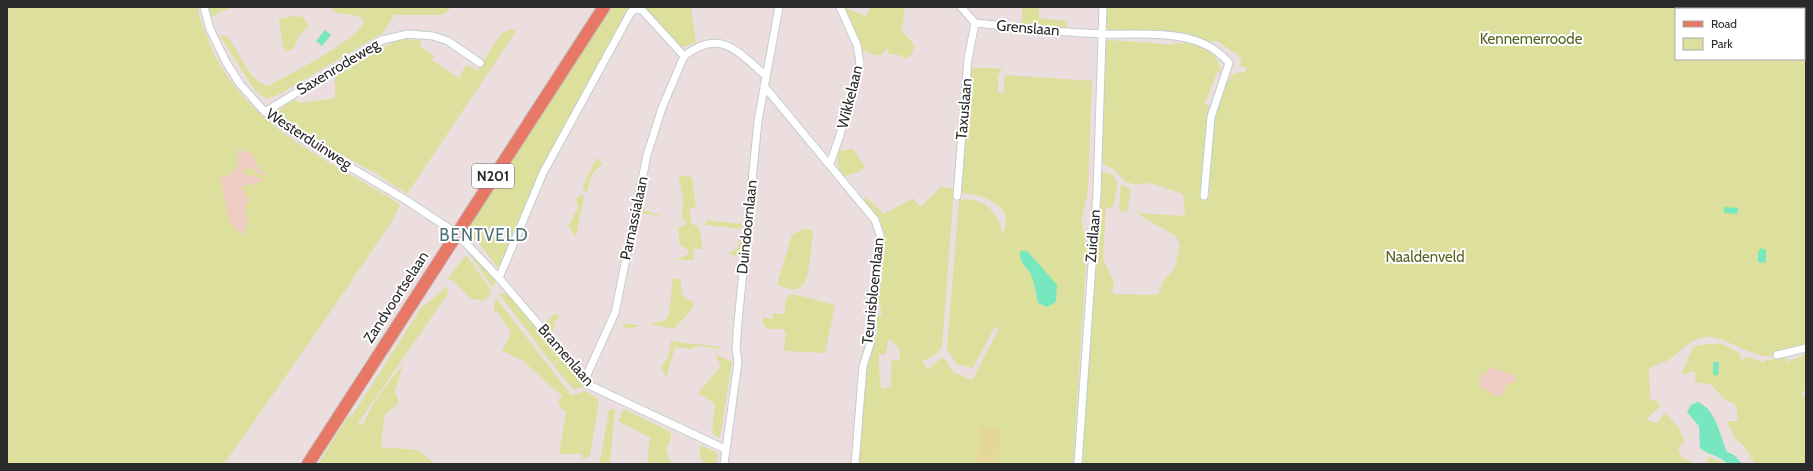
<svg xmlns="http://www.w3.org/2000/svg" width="1813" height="471" font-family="Cabin,sans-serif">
<rect width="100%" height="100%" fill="#ecdede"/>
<path fill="#dddf9d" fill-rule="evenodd" d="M 7,7 L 198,7 C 199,19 205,31 209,42 C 241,122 323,158 392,199 L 400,205 L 394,218 L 325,320 L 224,464 L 7,464 Z
M 208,7 L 232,7 L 211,17 L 208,17 Z
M 330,7 L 452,7 L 444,14 L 441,15 L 394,15 L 383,33 L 276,96 L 267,99 L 255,91 L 220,36 L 223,35 C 238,39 241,77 268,86 C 291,73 351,44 363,24 L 363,19 C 352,10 341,20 330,7 Z
M 612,7 L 634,7 L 626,13 L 573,111 L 498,268 L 474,237 L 470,238 L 468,228 L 483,201 Z
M 644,7 L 691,8 L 696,42 L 680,48 Z
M 843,7 L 866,16 L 871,7 L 902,7 L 905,13 L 901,30 L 914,44 C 914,51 912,55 906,59 L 899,55 L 889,54 L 888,48 L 880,55 L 874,55 L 861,50 Z
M 1023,7 L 1039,7 L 1039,18 L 1067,21 L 1067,29 L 1021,24 Z
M 1106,7 L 1806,7 L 1806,343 C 1770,364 1765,358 1730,343 C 1722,340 1714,336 1706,337 C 1689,338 1682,352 1668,360 C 1662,364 1655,364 1649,369 L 1650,399 L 1658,401 L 1660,407 L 1646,419 L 1657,423 L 1665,413 L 1679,428 L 1685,441 L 1678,448 L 1682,457 L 1694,464 L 1081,464 L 1101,172 C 1124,172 1117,193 1112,208 L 1106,207 L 1103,259 L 1114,282 L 1112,291 L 1114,294 L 1157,295 L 1160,291 L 1163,281 L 1174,269 L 1180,246 L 1176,236 L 1136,213 L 1185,216 L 1183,194 L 1150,183 L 1136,185 L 1124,181 L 1115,170 L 1102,163 L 1101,138 L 1105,40 C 1124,41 1144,42 1163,44 C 1170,45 1178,43 1185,43 C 1202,44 1220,54 1221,73 L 1217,72 L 1205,104 L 1209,106 L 1204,144 L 1203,195 L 1210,194 C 1210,155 1208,109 1232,75 L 1240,72 L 1245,72 L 1247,68 L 1239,65 L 1242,58 L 1217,41 L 1210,42 L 1189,35 L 1114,31 L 1105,29 ZM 1676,9 L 1804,9 L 1804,59 L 1676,59 Z
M 294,16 L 303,17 L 309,26 L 299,36 L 294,48 L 287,52 L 283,48 L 279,19 Z
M 511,29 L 516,31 L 407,194 L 377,174 L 316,141 L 278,115 L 279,110 L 293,100 L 301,103 L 335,98 L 335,76 L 391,43 L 400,39 L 422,40 L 419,46 L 435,56 L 432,60 L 460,79 L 461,73 L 467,65 L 477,71 L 501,34 Z
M 970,67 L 1002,69 L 998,76 L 998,93 L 1004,93 L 1004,78 L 1006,75 L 1092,81 L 1088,191 L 1081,222 L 1087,246 L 1073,464 L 858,464 L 866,373 L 877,334 L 877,314 L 882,316 L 878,295 L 881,226 L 874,214 L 864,201 L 866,197 L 884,214 L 913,198 L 920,207 L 941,187 L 954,189 L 942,347 L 936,354 L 922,362 L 928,370 L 941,358 L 946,360 L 953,372 L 972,380 L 999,329 L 995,326 L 973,368 L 956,364 L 947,349 L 959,200 C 981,195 1001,213 1002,234 C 1018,205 982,194 959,193 ZM 1032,276 L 1047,307 L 1038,303 ZM 889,339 L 899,347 L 900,360 L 891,361 L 891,387 L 881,388 L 879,367 L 879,354 L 885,355 Z
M 853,149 L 865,167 L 859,172 L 842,177 L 839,172 L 837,151 Z
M 597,157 L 602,164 L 592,175 L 587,192 L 582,190 L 588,175 Z
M 678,175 L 692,177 L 696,207 L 690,208 L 691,223 L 699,228 L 703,249 L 693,249 L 693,260 L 676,260 L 688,254 L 688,249 L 680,245 L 678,227 L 688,224 L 682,218 L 683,198 Z
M 1121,184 L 1131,190 L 1127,213 L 1119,210 Z
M 580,195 L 584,196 L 576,237 L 568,226 L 578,208 L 576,199 Z
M 642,203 L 644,210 L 665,217 L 640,213 Z
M 706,220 L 742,224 L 741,229 L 705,225 Z
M 805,228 L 812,231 L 813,236 C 807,261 814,303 778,285 L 778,281 L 792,235 Z
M 739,234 L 742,234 L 740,257 L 728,254 L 738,248 Z
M 470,249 L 496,279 L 493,288 L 467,251 Z
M 466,255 L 491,290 L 488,297 L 484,300 L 471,299 L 453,280 L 447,280 Z
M 673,278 L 681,280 C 681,293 681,298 694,302 L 692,309 L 674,329 L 650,324 L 665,320 L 669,313 Z
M 448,286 L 447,295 L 358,423 L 363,426 C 372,402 387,383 403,365 L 395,391 L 399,403 L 384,416 L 381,447 L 418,450 L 435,464 L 318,464 L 349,415 L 352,416 L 421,308 Z
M 502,293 L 509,294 L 561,357 L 553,365 L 499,294 Z
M 793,294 L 835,305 L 825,353 L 784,351 L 786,332 L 783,329 L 769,329 L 763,325 L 763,317 L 772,319 L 773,313 L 784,314 L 786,299 L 789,295 Z
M 496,298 L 571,395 L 586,391 L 599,400 L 590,456 L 583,459 L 582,454 L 559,454 L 566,412 L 560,407 L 558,401 L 562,396 L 522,360 L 502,351 L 511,333 L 498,312 L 494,314 L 494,304 Z
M 556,313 L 560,318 L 553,322 L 555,327 L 552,331 L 544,323 Z
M 626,323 L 640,326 L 628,329 L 622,326 Z
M 671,341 L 720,347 L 720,349 L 698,346 L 689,349 L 675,347 L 666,378 L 661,368 L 668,357 Z
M 1722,344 L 1741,354 L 1740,360 L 1750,357 L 1765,363 L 1765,360 L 1786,358 L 1787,362 L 1806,354 L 1806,388 L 1801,395 L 1806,398 L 1806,464 L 1755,464 L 1742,444 L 1735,439 L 1727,421 L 1738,421 L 1736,405 L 1724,399 L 1711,384 L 1698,383 L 1695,380 L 1695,371 L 1681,375 L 1693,347 L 1706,344 Z
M 715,354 L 732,362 L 720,438 L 712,433 L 715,404 L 698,393 L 721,366 Z
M 562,357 L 585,386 L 574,390 L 554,366 Z
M 615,409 L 610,463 L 626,464 L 600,464 L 599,459 L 601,456 L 609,410 Z
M 624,409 L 671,432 L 670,442 L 666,449 L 671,464 L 647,464 L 650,438 L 618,421 Z
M 701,445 L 718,453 L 716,464 L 703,464 L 699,452 Z
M 1709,457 L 1722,462 L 1722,464 L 1706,464 Z"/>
<path fill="#efccc3" d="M 238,149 L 251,153 L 257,165 L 266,176 L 258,174 L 254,169 L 243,169 L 246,176 L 252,175 L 265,180 L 241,187 L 249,200 L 245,207 L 248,224 L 242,235 L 230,223 L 220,177 L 230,175 L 238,164 L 237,155 Z
M 1490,367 L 1516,376 L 1516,382 L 1507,384 L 1502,396 L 1495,396 L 1479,386 L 1482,373 L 1487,373 Z"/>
<path fill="#e5d69a" d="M 980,427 L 1001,428 L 998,464 L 977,464 Z"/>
<path fill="#77e7bf" d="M 325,30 L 331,35 L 322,46 L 316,41 Z
M 1725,207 L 1738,208 L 1737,214 L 1725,213 L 1723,210 Z
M 1761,248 L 1766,250 L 1766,261 L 1764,263 L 1758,262 L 1758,252 Z
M 1020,251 L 1027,251 L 1031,255 L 1057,285 L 1056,302 L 1047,307 L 1038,303 C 1036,295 1035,285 1032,277 C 1029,268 1018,263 1020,251 Z
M 1713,362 L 1719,362 L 1718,374 L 1717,376 L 1713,374 Z
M 1697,402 C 1716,408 1720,436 1727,452 L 1734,455 L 1742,464 L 1727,464 C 1719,454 1708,456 1700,448 L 1699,426 L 1687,412 L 1691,405 Z"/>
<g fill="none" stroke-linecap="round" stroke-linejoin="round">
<g stroke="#c2cdd0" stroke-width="9">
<path id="street" d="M 204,7 L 210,29 L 226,62 L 240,84 L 265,112 L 301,138 L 406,200 L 456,233 L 499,278 L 591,386 L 725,449
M 961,7 L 975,23 L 995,25 L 999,27 C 1034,29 1068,33 1103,34 C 1133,35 1168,31 1197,41 C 1211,46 1220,52 1229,63 L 1211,117 L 1204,196
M 764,86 L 875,220 L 880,235 L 879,253 L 870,344 L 863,366 L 855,464
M 265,112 L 382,40 L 408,34 L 433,36 L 448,41 L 480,63
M 830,164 L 840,135 L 860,63 L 857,45 L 840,7
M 957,196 L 968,59 L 975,23
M 499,278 L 543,173 L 631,12 L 636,9 L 642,10 L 684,56 C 720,28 737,51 765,75
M 1777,355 L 1806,348
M 585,379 L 615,313 L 647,155 L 662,108 L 684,56
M 724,464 L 738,362 L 736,348 L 738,322 L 758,121 L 779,7
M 1078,464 L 1097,192 L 1103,7"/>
</g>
<g stroke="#bfbfbf" stroke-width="14">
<path id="primary" d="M 308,464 L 604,7"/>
</g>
<use href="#street" stroke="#fff" stroke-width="7"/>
<use href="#primary" stroke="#e87866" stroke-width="12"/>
</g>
<g text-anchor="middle" stroke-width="4" stroke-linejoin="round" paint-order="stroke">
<rect fill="#fff" stroke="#6b6b6b" stroke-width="1" x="472" y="164" width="42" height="24" rx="3"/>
<g font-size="14" font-weight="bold" fill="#2b2b2b">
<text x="493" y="181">N201</text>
</g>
<g font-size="15" fill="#2b2b2b" stroke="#fff">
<text transform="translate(1028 28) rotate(5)" y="5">Grenslaan</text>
<text transform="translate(338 67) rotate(-31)" y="5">Saxenrodeweg</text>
<text transform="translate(850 97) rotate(-76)" y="5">Wikkelaan</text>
<text transform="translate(964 109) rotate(-85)" y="5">Taxuslaan</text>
<text transform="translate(309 139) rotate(33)" y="5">Westerduinweg</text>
<text transform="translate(634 218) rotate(-78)" y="5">Parnassialaan</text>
<text transform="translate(747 227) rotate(-84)" y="5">Duindoornlaan</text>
<text transform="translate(1093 236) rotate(-85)" y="5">Zuidlaan</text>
<text transform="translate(873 291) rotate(-84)" y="5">Teunisbloemlaan</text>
<text transform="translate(396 297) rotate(-57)" y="5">Zandvoortselaan</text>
<text transform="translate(566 355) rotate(49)" y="5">Bramenlaan</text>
</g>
<g font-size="15" fill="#58631f" stroke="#fff">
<text x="1531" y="44">Kennemerroode</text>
<text x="1425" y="262">Naaldenveld</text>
</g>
<g font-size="17" letter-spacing="1" fill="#4e7079" stroke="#fff">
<text x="484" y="241">BENTVELD</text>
</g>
</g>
<rect width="1813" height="471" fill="none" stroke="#2b2b2b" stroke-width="16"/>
<rect x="1675" y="8" width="130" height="52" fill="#ffffff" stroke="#aaaaaa"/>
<rect x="1683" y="21" width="20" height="6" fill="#e87866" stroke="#aaaaaa"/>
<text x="1711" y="28" font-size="12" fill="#2b2b2b">Road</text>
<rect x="1683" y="38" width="20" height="12" fill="#dddf9d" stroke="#aaaaaa"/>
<text x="1711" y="48" font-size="12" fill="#2b2b2b">Park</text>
</svg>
